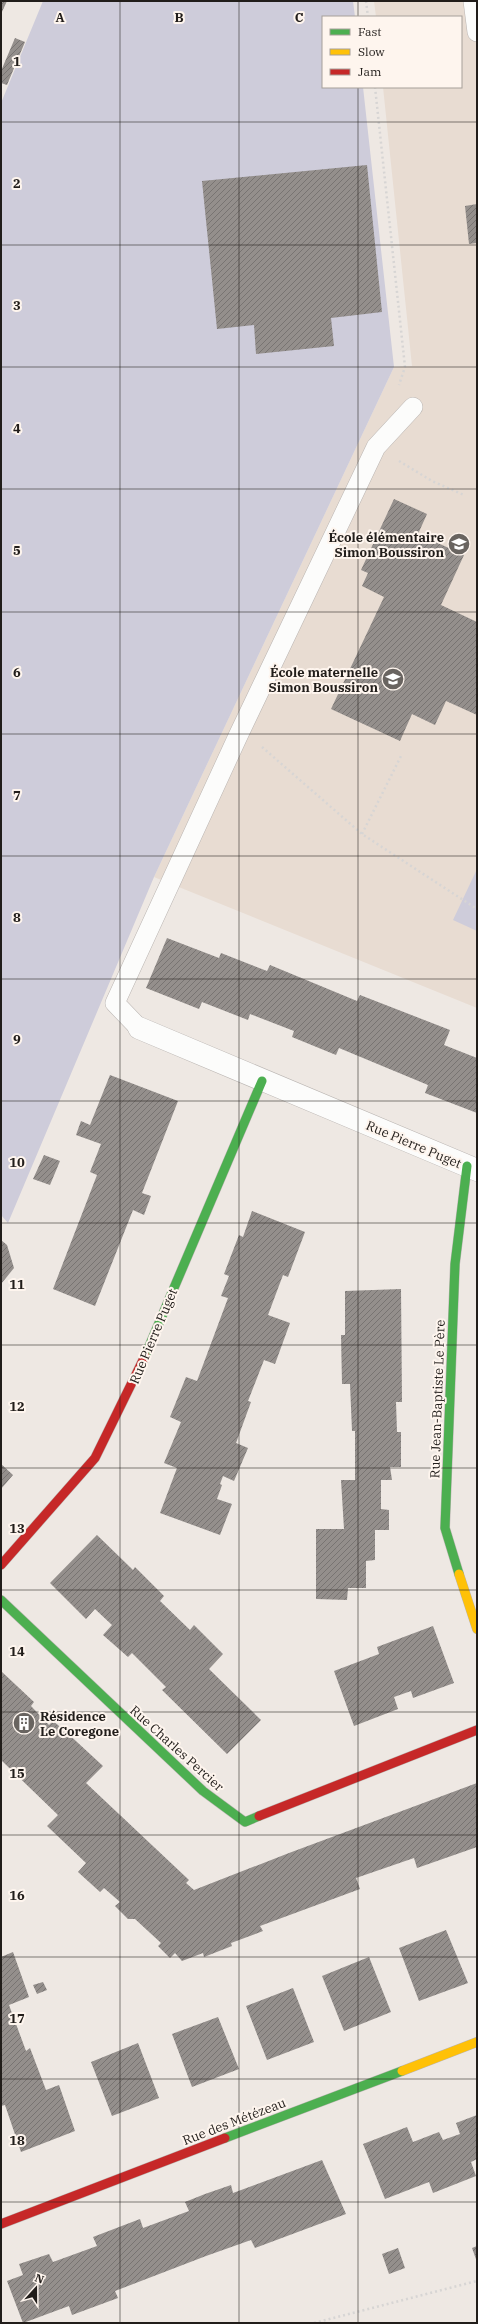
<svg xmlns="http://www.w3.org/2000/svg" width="478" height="2324" font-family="'IBM Plex Serif',serif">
<defs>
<pattern id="building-hatch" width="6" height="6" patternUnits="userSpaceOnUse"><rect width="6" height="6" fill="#948f8c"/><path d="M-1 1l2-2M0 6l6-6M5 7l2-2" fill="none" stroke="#787472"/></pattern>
</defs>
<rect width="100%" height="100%" fill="#eee8e3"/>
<path fill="#e8dcd2" d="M 374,1 L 477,1 L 477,1008 L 154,877 L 394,367 L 412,366 L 383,87 L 461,87 L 461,17 L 376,17 Z"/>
<path fill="#ceccda" d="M 43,1 L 353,1 L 355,17 L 323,17 L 323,87 L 363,87 L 394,367 L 154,877 L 8,1223 L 1,1215 L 1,103 Z
M 477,869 L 477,931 L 453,920 Z"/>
<path fill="url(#building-hatch)" d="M 1,1 L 7,1 L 1,14 Z
M 15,38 L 25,42 L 7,85 L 1,83 L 1,71 Z
M 367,165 L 382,312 L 331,318 L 334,346 L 256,354 L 254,325 L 217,329 L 202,181 Z
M 477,204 L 477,243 L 469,244 L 465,206 Z
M 394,499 L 427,514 L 418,534 L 464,555 L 441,605 L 477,622 L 477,715 L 446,701 L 435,725 L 412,714 L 400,741 L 331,709 L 384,597 L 362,586 L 368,573 L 361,570 Z
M 167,938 L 219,958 L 221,953 L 267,971 L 270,965 L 357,1001 L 360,995 L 450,1030 L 444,1045 L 477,1058 L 477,1113 L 425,1093 L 428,1085 L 339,1048 L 336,1055 L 292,1037 L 294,1031 L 250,1014 L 248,1020 L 202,1002 L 199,1009 L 146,988 Z
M 110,1075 L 178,1101 L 142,1193 L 151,1196 L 144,1215 L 133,1210 L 95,1306 L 53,1289 L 97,1175 L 90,1172 L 101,1144 L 76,1135 L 81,1121 L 90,1125 Z
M 44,1155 L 60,1161 L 50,1185 L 33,1179 Z
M 252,1211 L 305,1232 L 288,1277 L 283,1275 L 268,1315 L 290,1323 L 275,1364 L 264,1360 L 248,1401 L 251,1402 L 236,1443 L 248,1448 L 234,1481 L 223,1476 L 220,1484 L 222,1485 L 217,1499 L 232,1504 L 220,1535 L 160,1513 L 177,1468 L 164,1463 L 181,1422 L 170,1417 L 186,1377 L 197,1381 L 228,1298 L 221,1296 L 229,1276 L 224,1274 L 239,1235 L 243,1237 Z
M 1,1240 L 7,1245 L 14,1268 L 1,1284 Z
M 401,1289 L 402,1402 L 396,1402 L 397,1432 L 401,1432 L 401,1467 L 390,1467 L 392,1480 L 381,1480 L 381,1509 L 389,1510 L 389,1530 L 375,1530 L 375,1560 L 366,1561 L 366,1588 L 348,1588 L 347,1600 L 316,1599 L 316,1529 L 344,1529 L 341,1480 L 355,1480 L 355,1431 L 352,1431 L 350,1384 L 342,1384 L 341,1335 L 345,1335 L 345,1291 Z
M 1,1464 L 13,1475 L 1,1489 Z
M 97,1535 L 133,1570 L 135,1567 L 164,1596 L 160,1601 L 190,1630 L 194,1625 L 223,1654 L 209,1669 L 261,1720 L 227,1754 L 162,1690 L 166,1687 L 132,1653 L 128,1657 L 103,1635 L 112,1625 L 95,1609 L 86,1619 L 50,1583 Z
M 433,1626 L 454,1683 L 413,1698 L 411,1691 L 394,1697 L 398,1709 L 354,1726 L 334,1671 L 379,1654 L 377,1647 Z
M 1,1671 L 34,1702 L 31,1706 L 49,1725 L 53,1721 L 64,1730 L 103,1766 L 86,1783 L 189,1880 L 186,1883 L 194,1890 L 289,1853 L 477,1783 L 477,1847 L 417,1868 L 414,1858 L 356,1878 L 360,1889 L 260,1926 L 263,1931 L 231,1943 L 232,1946 L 204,1957 L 203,1953 L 182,1961 L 175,1953 L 170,1958 L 158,1946 L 161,1943 L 135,1919 L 128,1919 L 115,1906 L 120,1902 L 104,1888 L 100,1892 L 78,1872 L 86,1863 L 47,1826 L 58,1815 L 1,1760 Z
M 446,1930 L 468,1983 L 419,2001 L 399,1948 Z
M 13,1952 L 29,1997 L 9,2005 L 26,2051 L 30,2048 L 46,2090 L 59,2085 L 75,2131 L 21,2152 L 5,2105 L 1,2106 L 1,1957 Z
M 369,1957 L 391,2012 L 344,2031 L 322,1976 Z
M 43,1982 L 47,1990 L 37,1994 L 33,1985 Z
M 293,1988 L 314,2042 L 267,2060 L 246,2006 Z
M 218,2017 L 239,2069 L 192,2087 L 172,2034 Z
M 138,2043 L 159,2098 L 112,2116 L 91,2062 Z
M 477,2115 L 477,2159 L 471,2162 L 476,2176 L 433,2193 L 429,2182 L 385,2199 L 363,2144 L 407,2127 L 413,2142 L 439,2132 L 443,2140 L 460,2134 L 456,2123 Z
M 322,2160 L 346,2214 L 255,2248 L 251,2240 L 206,2256 L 115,2291 L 118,2298 L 72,2315 L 69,2306 L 23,2323 L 7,2281 L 23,2275 L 19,2264 L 49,2254 L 53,2262 L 97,2246 L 93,2237 L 140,2219 L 143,2228 L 189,2211 L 185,2202 L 205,2194 L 231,2185 L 233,2193 Z
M 477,2246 L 477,2262 L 472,2248 Z
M 398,2248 L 405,2268 L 389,2274 L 382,2254 Z"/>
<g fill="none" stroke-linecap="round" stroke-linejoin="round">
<g stroke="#bab5b2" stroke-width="20">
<path id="lane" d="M 473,1 L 477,32
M 139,1028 L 115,1003 L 238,736 L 376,447 L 413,407"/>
</g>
<g stroke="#bab5b2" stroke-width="23">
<path id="street" d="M 139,1028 L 477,1170"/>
</g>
<g stroke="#bab5b2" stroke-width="10">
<path id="fast" d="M 145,1356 L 262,1081
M 459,1574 L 445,1528 L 455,1264 L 467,1166
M 1,1600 L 203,1791 L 245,1822 L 259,1816
M 225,2138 L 402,2071"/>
</g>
<g stroke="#bab5b2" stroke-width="10">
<path id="slow" d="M 459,1574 L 477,1629
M 402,2071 L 477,2042"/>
</g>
<g stroke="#bab5b2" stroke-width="10">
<path id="jam" d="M 1,1565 L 95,1458 L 145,1356
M 259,1816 L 477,1730
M 1,2224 L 225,2138"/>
</g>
<path stroke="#d7d5d4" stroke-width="2.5" stroke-dasharray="2 3" stroke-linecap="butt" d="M 366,1 L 368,17
M 375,87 L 405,367 L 399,385
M 399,461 L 432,481 L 464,495
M 262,747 L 362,834 L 477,909
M 362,834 L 401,756
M 314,2323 L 477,2281"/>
<use href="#lane" stroke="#fcfcfb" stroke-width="19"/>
<use href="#street" stroke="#fcfcfb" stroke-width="22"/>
<use href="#fast" stroke="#4caf50" stroke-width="9"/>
<use href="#slow" stroke="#ffc107" stroke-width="9"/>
<use href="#jam" stroke="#c62828" stroke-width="9"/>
</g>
<path fill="none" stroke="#211d1a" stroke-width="1" stroke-opacity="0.55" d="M 120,1 L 120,2323M 239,1 L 239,2323M 358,1 L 358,17M 358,87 L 358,2323M 1,122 L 477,122M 1,245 L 477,245M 1,367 L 477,367M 1,489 L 477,489M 1,612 L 477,612M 1,734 L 477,734M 1,856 L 477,856M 1,979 L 477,979M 1,1101 L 477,1101M 1,1223 L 477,1223M 1,1345 L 477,1345M 1,1468 L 477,1468M 1,1590 L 477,1590M 1,1712 L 477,1712M 1,1835 L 477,1835M 1,1957 L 477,1957M 1,2079 L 477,2079M 1,2202 L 477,2202"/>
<defs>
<g id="school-disc" transform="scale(1.15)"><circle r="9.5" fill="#696460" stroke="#fef5ee"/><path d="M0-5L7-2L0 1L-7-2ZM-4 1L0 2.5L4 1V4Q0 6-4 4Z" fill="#fff"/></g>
<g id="building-disc" transform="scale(1.15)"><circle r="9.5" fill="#696460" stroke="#fef5ee"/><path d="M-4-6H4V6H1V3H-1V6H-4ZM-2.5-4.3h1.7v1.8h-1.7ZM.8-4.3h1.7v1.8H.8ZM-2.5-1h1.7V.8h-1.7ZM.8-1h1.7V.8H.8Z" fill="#fff"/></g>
</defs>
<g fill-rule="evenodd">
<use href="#school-disc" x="459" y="544"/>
<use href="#school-disc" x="393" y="679"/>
<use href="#building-disc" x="24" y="1723"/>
</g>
<g text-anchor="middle" stroke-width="4" stroke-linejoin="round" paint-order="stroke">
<g font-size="13" font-weight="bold" fill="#211d1a" stroke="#fef5ee" text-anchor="end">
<text x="444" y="542">École élémentaire<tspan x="444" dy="15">Simon Boussiron</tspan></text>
<text x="378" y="677">École maternelle<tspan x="378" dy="15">Simon Boussiron</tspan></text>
<text x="40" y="1721" text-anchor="start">Résidence<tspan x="40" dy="15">Le Coregone</tspan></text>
</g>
<g font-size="13" fill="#211d1a" stroke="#fef5ee">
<text transform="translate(414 1144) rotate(23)" y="5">Rue Pierre Puget</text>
<text transform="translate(153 1336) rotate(-67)" y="5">Rue Pierre Puget</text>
<text transform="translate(437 1399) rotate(-88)" y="5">Rue Jean-Baptiste Le Père</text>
<text transform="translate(177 1748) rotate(42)" y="5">Rue Charles Percier</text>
<text transform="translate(234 2121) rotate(-21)" y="5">Rue des Métézeau</text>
</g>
</g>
<g font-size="13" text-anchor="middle" font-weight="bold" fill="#211d1a" stroke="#fef5ee" stroke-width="4" stroke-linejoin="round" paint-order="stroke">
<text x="60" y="22">A</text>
<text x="179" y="22">B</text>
<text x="299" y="22">C</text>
<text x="17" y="66">1</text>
<text x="17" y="188">2</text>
<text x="17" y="310">3</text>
<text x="17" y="433">4</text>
<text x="17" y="555">5</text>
<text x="17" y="677">6</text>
<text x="17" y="800">7</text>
<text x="17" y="922">8</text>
<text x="17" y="1044">9</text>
<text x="17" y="1167">10</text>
<text x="17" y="1289">11</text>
<text x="17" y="1411">12</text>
<text x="17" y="1533">13</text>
<text x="17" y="1656">14</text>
<text x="17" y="1778">15</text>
<text x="17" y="1900">16</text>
<text x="17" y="2023">17</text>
<text x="17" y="2145">18</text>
</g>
<rect width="478" height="2324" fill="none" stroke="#211d1a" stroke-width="4"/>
<rect x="322" y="16" width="140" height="72" fill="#fef5ee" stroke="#a69f99"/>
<rect x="330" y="29" width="20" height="6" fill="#4caf50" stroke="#a69f99"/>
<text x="358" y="36" font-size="12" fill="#211d1a">Fast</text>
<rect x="330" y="49" width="20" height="6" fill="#ffc107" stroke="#a69f99"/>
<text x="358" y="56" font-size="12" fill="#211d1a">Slow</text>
<rect x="330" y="69" width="20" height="6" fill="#c62828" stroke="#a69f99"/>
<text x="358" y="76" font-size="12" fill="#211d1a">Jam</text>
<g transform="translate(36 2288) rotate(21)" stroke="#fef5ee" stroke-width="3" paint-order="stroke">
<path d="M0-3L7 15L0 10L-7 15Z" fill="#211d1a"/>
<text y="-6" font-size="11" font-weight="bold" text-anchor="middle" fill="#211d1a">N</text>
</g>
</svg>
